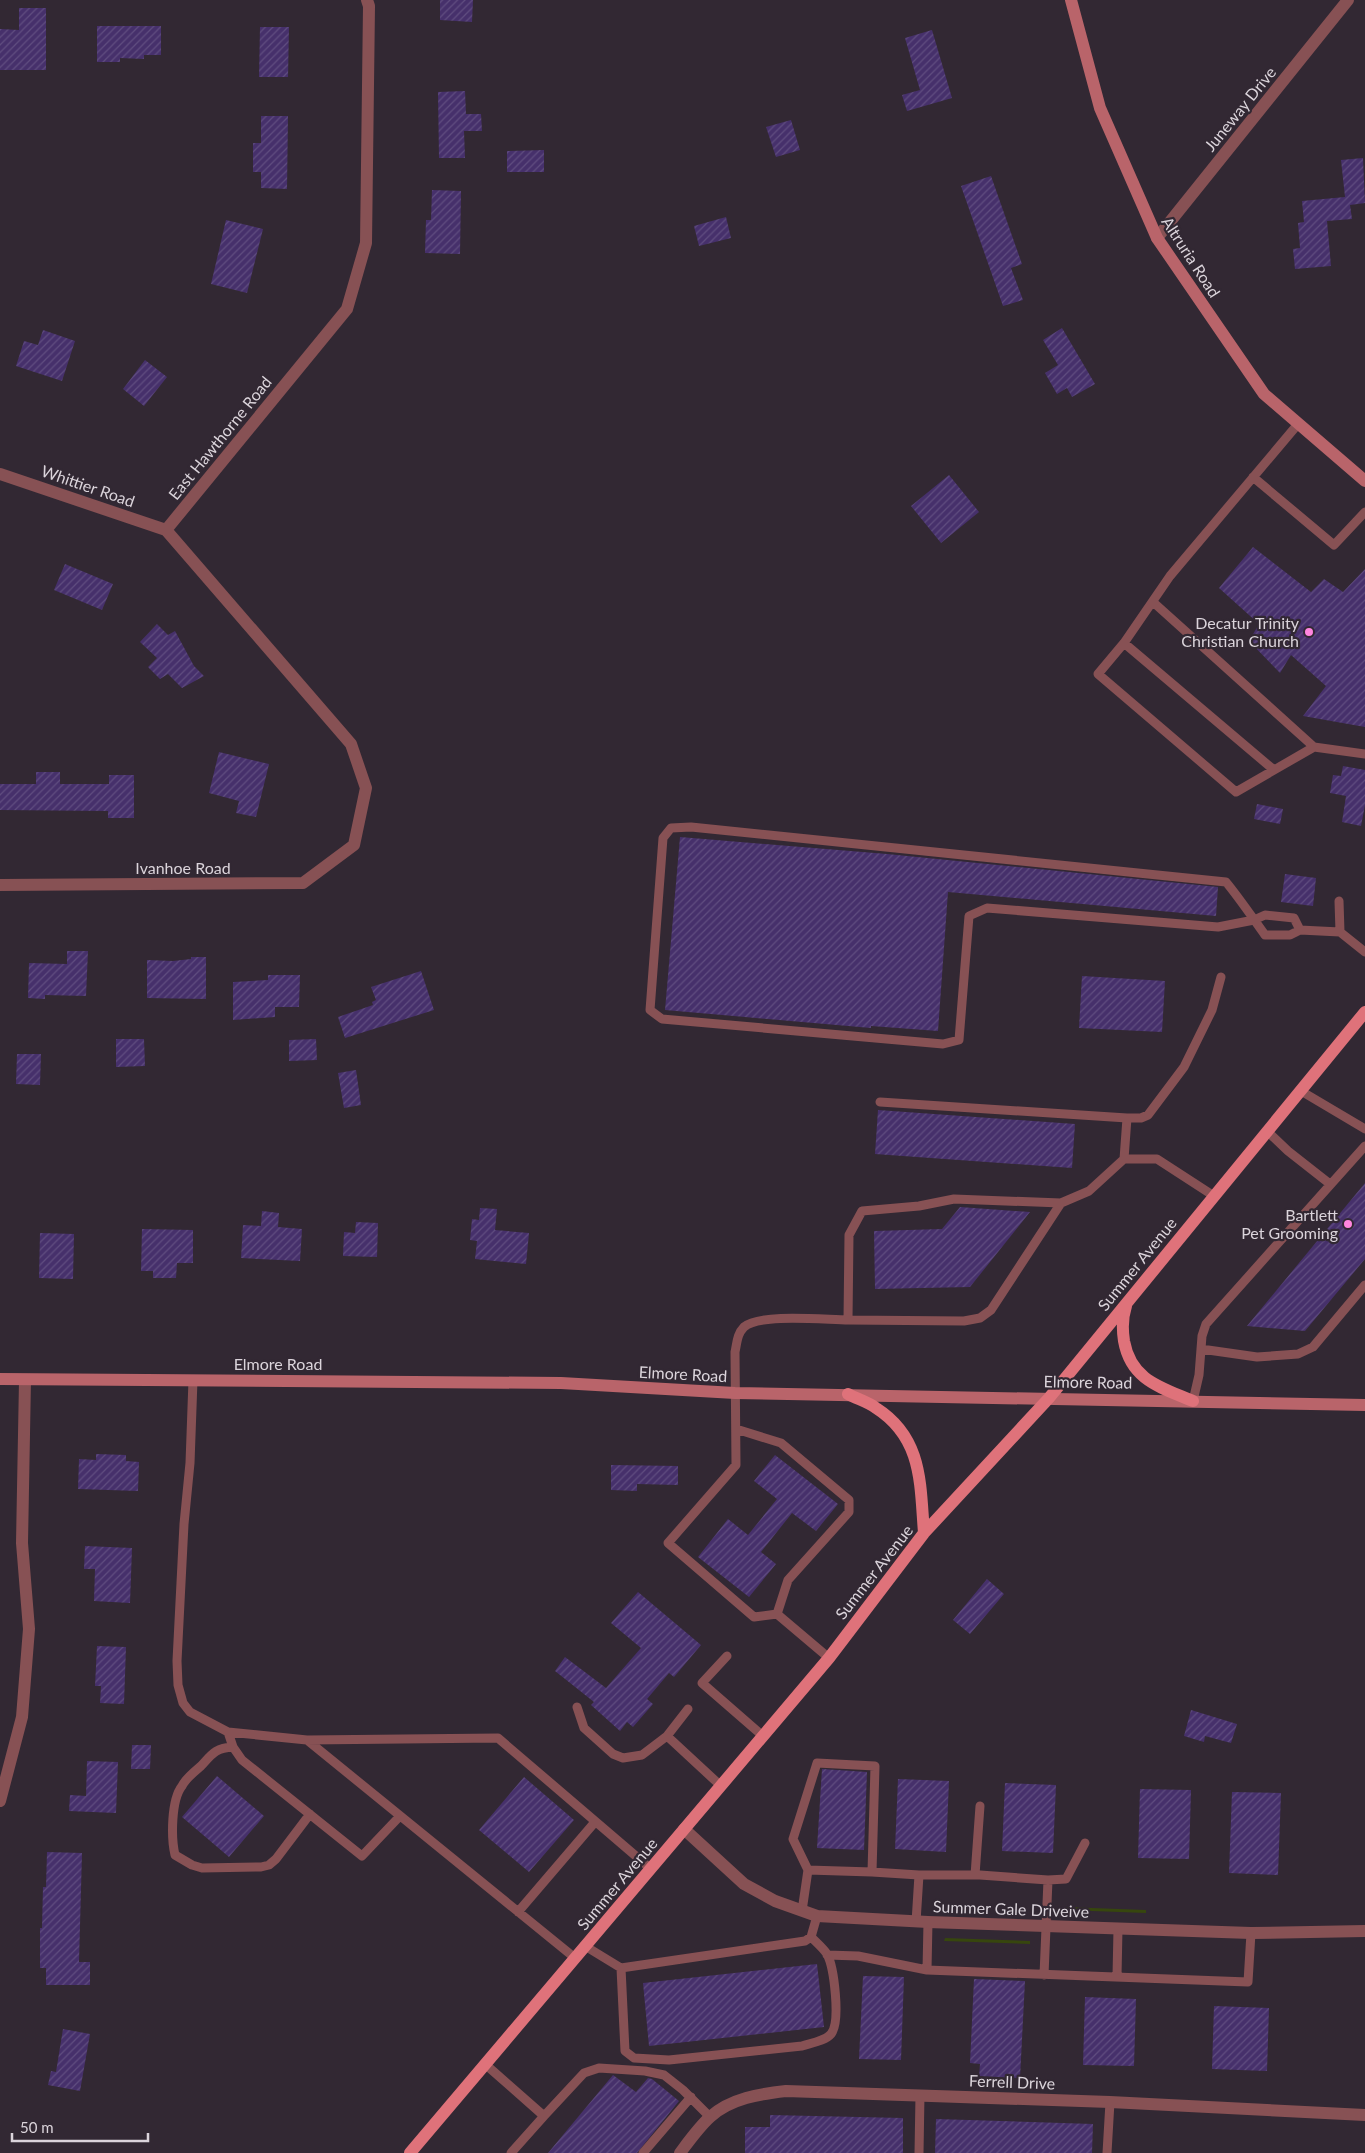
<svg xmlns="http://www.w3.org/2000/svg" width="1365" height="2153" font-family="Lato,sans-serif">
<defs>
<pattern id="building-hatch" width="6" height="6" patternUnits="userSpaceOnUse" patternTransform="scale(1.25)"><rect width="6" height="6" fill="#46306b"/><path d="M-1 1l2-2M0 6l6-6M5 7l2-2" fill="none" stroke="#604d80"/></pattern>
</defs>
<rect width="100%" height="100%" fill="#322833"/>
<path fill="#37460e" d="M 1065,1907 L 1146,1910 L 1146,1913 L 1065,1910 Z
M 945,1938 L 1030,1941 L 1030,1944 L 944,1941 Z"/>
<path fill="url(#building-hatch)" d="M 440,0 L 473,0 L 472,22 L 440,20 Z
M 19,8 L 46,8 L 46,70 L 0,70 L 0,29 L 19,30 Z
M 97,26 L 161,26 L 161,55 L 144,55 L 144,59 L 120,58 L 120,62 L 97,62 Z
M 260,27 L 289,27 L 288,77 L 259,77 Z
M 932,30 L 952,98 L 907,111 L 902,95 L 920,90 L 905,38 Z
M 465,91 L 466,114 L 481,114 L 482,131 L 464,131 L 465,158 L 439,158 L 438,92 Z
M 261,116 L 288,116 L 287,189 L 261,188 L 261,172 L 253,172 L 253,143 L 261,143 Z
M 791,120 L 800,150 L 776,157 L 766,127 Z
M 544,150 L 544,172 L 507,172 L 507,151 Z
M 1363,158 L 1365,203 L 1350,205 L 1352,219 L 1327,221 L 1331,266 L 1295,269 L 1293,249 L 1300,248 L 1298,223 L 1304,222 L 1302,201 L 1345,197 L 1341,160 Z
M 991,176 L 1022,264 L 1011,268 L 1023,300 L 1003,306 L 961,186 Z
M 432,190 L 461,191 L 460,254 L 425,253 L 426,220 L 431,220 Z
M 726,217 L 731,238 L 699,246 L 694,226 Z
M 226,220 L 263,229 L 247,293 L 211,284 Z
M 1062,328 L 1095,384 L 1072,397 L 1067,388 L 1057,394 L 1045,373 L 1058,365 L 1043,340 Z
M 43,330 L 75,341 L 62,381 L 16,366 L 24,341 L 38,345 Z
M 145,360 L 167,377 L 144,406 L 123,389 Z
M 949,475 L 979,512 L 941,543 L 911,506 Z
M 1253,547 L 1311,592 L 1324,579 L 1343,592 L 1365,569 L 1365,727 L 1303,716 L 1326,686 L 1291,655 L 1280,673 L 1249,641 L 1259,624 L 1219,588 Z
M 65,564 L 113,584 L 102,610 L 54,590 Z
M 157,624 L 168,635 L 175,631 L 194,666 L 204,676 L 182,688 L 168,674 L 160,679 L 148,667 L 157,658 L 140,642 Z
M 219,752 L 269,764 L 256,817 L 236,813 L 239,801 L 209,793 Z
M 1343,766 L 1365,770 L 1365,805 L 1361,826 L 1342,822 L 1346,796 L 1330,793 L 1333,775 L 1341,776 Z
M 36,772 L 60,772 L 60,784 L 109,784 L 109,775 L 134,775 L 134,818 L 108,818 L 108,811 L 0,810 L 0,784 L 36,784 Z
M 1257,804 L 1283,809 L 1280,824 L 1254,819 Z
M 680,837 L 887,854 L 1218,887 L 1216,916 L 948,892 L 938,1031 L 871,1026 L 871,1028 L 665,1010 Z
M 1285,874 L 1316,878 L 1313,906 L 1281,902 Z
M 67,951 L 88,951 L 86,996 L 45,995 L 45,999 L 28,998 L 29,963 L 67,964 Z
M 191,957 L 206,957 L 206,999 L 147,998 L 147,960 L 173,961 L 191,959 Z
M 421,971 L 434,1010 L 345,1038 L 338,1017 L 373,1005 L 372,1002 L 376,1000 L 371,987 Z
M 268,975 L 300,975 L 299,1007 L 275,1007 L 275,1017 L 233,1020 L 233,982 L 268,980 Z
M 1082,976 L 1165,981 L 1162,1032 L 1079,1028 Z
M 116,1039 L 144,1039 L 145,1066 L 116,1067 Z
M 316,1039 L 317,1060 L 289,1061 L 289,1040 Z
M 17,1054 L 41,1054 L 40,1085 L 16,1084 Z
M 356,1070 L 361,1105 L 344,1108 L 338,1073 Z
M 878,1110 L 1075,1124 L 1072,1168 L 875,1154 Z
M 1365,1183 L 1365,1259 L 1305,1331 L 1247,1326 Z
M 960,1207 L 1030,1212 L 970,1287 L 875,1289 L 874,1231 L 942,1229 Z
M 480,1208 L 497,1209 L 495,1230 L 529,1233 L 526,1264 L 475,1259 L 477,1241 L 470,1240 L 472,1219 L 479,1220 Z
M 262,1211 L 279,1213 L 278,1227 L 302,1229 L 300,1261 L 241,1258 L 243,1225 L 261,1226 Z
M 356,1222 L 378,1223 L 377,1257 L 343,1256 L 344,1232 L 355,1233 Z
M 142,1229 L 193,1230 L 193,1263 L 177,1263 L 176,1278 L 153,1278 L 153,1271 L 141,1271 Z
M 40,1233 L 74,1234 L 73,1279 L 39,1278 Z
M 96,1454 L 126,1455 L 126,1461 L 139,1462 L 138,1491 L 78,1489 L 79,1459 L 96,1460 Z
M 775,1455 L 838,1504 L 816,1531 L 792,1513 L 761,1552 L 776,1564 L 749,1597 L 698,1557 L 728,1519 L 748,1535 L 777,1499 L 754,1481 Z
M 611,1465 L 678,1466 L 678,1485 L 637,1484 L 637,1491 L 611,1490 Z
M 85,1546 L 132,1548 L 130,1603 L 94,1601 L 95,1569 L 84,1569 Z
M 987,1579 L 1004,1594 L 970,1634 L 953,1620 Z
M 638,1592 L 701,1645 L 674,1677 L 669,1673 L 647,1699 L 653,1704 L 633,1727 L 627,1722 L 620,1731 L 591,1705 L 594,1702 L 555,1671 L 565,1657 L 606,1688 L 641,1648 L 611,1623 Z
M 97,1646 L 126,1647 L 124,1704 L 100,1703 L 101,1686 L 95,1686 Z
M 1191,1710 L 1237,1724 L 1231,1743 L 1205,1736 L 1204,1742 L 1184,1736 Z
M 132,1745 L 151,1745 L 150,1769 L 131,1769 Z
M 87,1761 L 118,1762 L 116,1813 L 69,1811 L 70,1795 L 86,1796 Z
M 822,1769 L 867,1772 L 864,1850 L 817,1848 Z
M 217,1776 L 264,1816 L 229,1857 L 182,1817 Z
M 524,1777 L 574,1820 L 529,1872 L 479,1830 Z
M 898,1779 L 949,1781 L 946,1852 L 895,1849 Z
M 1005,1783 L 1056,1785 L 1053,1853 L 1002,1851 Z
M 1140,1789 L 1191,1790 L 1189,1859 L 1138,1858 Z
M 1232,1792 L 1281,1793 L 1278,1875 L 1229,1873 Z
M 47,1852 L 82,1853 L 79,1962 L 90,1962 L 90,1985 L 46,1985 L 46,1968 L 40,1968 L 40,1928 L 42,1928 L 43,1887 L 46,1887 Z
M 817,1964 L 824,2027 L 649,2046 L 643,1983 Z
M 863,1976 L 904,1977 L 901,2060 L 859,2059 Z
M 974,1979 L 1025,1981 L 1020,2078 L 979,2076 L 980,2064 L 970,2063 Z
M 1085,1997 L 1136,1999 L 1134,2066 L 1083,2065 Z
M 1214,2006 L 1269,2008 L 1267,2071 L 1212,2069 Z
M 63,2029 L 90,2034 L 80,2091 L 48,2085 L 51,2071 L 56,2072 Z
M 613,2075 L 636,2092 L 648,2078 L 652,2079 L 679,2101 L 637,2153 L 548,2153 Z
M 770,2115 L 903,2118 L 903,2153 L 745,2153 L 745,2127 L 770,2127 Z
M 936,2119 L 1093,2124 L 1092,2153 L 935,2153 Z"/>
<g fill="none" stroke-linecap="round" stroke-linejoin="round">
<path stroke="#875154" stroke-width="9" d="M 1298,424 L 1170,576 L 1124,643 L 1098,674 L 1236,792 L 1314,747 L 1365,754
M 1253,477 L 1334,545 L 1365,512
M 1153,602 L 1314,747
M 1124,643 L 1274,770
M 1339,901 L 1340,932 L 1365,952
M 1300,930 L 1294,918 L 1265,915 L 1254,920 L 1218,927 L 987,908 L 969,916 L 959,1040 L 943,1044 L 662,1019 L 650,1010 L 663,838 L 671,828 L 691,827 L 1226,882 C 1240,899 1252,917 1265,935 L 1290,935 L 1300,930 L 1340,932
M 1301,1091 L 1365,1129
M 880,1102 L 1127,1118 L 1124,1159
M 1127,1118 L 1141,1118 L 1148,1115 L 1184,1067 L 1212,1010 L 1221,977
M 1267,1131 L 1288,1151 L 1330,1184
M 848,1320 L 964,1321 L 980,1318 L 991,1310 L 1061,1203
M 1201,1349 L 1257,1357 L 1298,1354 L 1313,1347 L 1365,1285
M 193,1380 L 190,1463 L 184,1524 L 177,1661 L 178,1685 L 183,1703 L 190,1712 L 228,1732 L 307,1740 L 498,1738 L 651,1869
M 1193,1401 L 1199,1375 L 1202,1336 L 1206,1324 L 1365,1146
M 736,1429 L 781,1443 L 849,1500 L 849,1512 L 788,1580 L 777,1614
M 727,1656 L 702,1683 L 763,1736
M 829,1658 L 777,1614 L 754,1617 L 668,1543 L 736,1465 L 735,1352 C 737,1343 737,1334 744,1327 C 760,1313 826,1320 848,1320 L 849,1235 L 862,1211 L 919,1206 L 954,1199 L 1061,1203 L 1089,1191 L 1124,1159 L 1157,1159 L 1214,1196
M 577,1707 L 584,1728 L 613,1754 L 623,1758 L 642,1755 L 667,1736 L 721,1786
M 228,1732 L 233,1747 L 242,1760 L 362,1856 L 400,1816
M 667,1736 L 688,1709
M 307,1740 L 575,1958
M 233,1747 C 215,1748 212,1754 201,1766 C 194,1772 186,1778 182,1786 C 171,1800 171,1838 175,1855 L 192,1865 L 202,1868 L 261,1867 L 269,1865 L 276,1859 L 310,1814
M 872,1872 L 919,1875 L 916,1922
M 919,1875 L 980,1875 L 1048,1880 L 1044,1975
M 975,1875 L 980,1806
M 1048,1880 L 1066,1879 L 1085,1843
M 802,1911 L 808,1870 L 793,1839 L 817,1763 L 875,1766 L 872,1872 L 808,1870
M 518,1912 L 595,1822
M 585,1946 L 621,1968 L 805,1941 L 811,1937 L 817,1916
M 827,1955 L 858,1956 L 927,1970 L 1248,1982 L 1251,1933
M 621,1968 L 625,2051 L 634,2058 L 669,2060 L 802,2046 C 811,2043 825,2041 831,2034 C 841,2022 834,1967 827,1954 C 823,1948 816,1942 811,1937
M 927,1970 L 928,1922
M 1117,1976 L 1118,1929
M 485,2064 L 544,2116 L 511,2153
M 544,2116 L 584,2073 L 599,2068 L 645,2071 L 664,2075 L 683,2090 L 710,2117
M 643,2153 L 691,2097
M 919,2153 L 920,2095
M 1107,2153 L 1110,2102"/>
<path stroke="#875154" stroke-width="12" d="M 1157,238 L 1348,0
M 0,474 L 166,530
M 166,530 L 347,309 L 366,243 L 369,6 L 367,0
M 0,885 L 303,883 L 354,845 L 366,788 L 351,744 L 166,530
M 0,1801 L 22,1717 L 29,1629 L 22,1543 L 25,1380
M 684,1829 L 744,1884 L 775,1901 L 817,1916 L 928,1922 L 1251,1933 L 1365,1931
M 680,2153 C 689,2141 699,2127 710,2117 C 731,2098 760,2094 786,2091 L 1110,2102 L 1365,2115"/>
<path stroke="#b9646a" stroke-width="12" d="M 1071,0 L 1100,108 L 1157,238 L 1264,394 L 1365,481
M 0,1379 L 561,1383 L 735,1393 L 1365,1405"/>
<path stroke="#df727a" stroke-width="12" d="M 1126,1306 C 1122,1318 1122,1328 1124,1341 C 1131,1380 1160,1387 1193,1401
M 848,1394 C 857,1399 868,1402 876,1408 C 923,1438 920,1484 924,1533
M 410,2153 L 829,1658 L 924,1533 L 1049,1398 L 1365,1012"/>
</g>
<g fill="#ff85df" stroke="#322833" stroke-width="2">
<circle cx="1309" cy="632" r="5"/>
<circle cx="1348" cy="1224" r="5"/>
</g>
<g text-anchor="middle" stroke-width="4.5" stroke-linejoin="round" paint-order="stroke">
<g font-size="16" fill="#dbd4db" stroke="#322833">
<text transform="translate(1240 109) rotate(-51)" y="6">Juneway Drive</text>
<text transform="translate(1191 257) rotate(57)" y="6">Altruria Road</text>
<text transform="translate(220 438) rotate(-51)" y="6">East Hawthorne Road</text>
<text transform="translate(88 486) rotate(19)" y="6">Whittier Road</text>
<text x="183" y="874">Ivanhoe Road</text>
<text transform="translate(1137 1264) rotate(-51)" y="6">Summer Avenue</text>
<text x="278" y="1370">Elmore Road</text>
<text transform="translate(683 1374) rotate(3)" y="6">Elmore Road</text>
<text transform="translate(1088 1382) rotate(1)" y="6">Elmore Road</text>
<text transform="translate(874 1572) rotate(-52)" y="6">Summer Avenue</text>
<text transform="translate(617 1884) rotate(-50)" y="6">Summer Avenue</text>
<text transform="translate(1011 1909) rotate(2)" y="6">Summer Gale Driveive</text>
<text transform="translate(1012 2082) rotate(2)" y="6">Ferrell Drive</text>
</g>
<g font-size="16" fill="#dbd4db" stroke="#322833" text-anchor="end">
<text x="1299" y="629">Decatur Trinity<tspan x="1299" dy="18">Christian Church</tspan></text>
<text x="1338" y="1221">Bartlett<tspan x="1338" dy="18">Pet Grooming</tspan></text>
</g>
</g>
<path d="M12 2133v8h136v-8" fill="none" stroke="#dbd4db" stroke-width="2.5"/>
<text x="20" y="2133" font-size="15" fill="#dbd4db" stroke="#322833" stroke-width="4" paint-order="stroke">50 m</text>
</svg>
